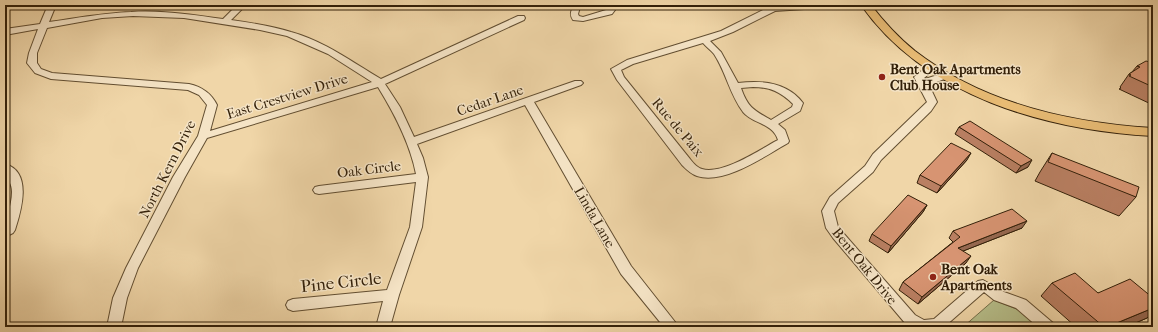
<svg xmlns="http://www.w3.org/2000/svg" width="1158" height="332" font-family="'IM FELL French Canon',serif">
<rect width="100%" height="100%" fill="#f0d6a8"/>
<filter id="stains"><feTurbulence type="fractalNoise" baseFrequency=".005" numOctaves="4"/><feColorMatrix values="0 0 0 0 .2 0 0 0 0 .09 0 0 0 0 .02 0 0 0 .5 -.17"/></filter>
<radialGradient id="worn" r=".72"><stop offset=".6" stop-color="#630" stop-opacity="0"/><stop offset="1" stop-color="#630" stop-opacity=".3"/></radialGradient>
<path fill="#b6be8a" stroke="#746f4a" d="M 994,300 L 1024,312 L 1040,327 L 963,327 Z"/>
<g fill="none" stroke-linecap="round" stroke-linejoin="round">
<g stroke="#624e31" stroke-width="2">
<path id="minor" d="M 48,5 L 56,5 L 49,22 C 77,18 104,13 131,12 C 162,10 193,15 223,19 L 237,5 L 246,5 L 231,20 C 252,23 272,26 291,32 C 324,41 352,62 381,79 L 518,16 L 524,16 L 525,18 L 524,20 L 385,84 L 400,107 L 414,137 L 575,81 L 581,81 L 583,83 L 581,85 L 534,102 L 631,266 L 679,327 L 664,327 L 621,274 L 525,105 L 417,144 L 423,158 L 428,177 L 422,227 L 399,295 L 390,327 L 376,327 L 383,301 L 293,311 L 288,309 L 286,305 L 288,301 L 293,299 L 387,290 L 410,227 L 416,182 L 319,194 L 315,193 L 313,190 L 315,187 L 319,186 L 416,174 C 410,143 394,113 378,87 L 207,138 L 185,177 L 138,268 L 127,298 L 121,327 L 107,327 L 113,298 L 126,268 L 173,177 L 198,136 L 207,105 L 199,95 L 188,90 L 51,79 L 35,73 L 27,63 L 29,53 L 38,29 L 5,35 L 5,29 L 40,24 ZM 133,16 L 184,18 L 260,30 L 287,36 L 328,54 L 372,82 L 210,131 L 217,105 C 211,93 202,87 189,84 L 52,73 L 41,69 L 37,63 L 37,53 L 47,28 L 102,18 Z
M 572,5 L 597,5 L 593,7 L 580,7 L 578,14 L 579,16 L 583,17 L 606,10 L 603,5 L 611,5 L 615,10 L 612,14 L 583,21 L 573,20 C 568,12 573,12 572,5 Z
M 797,5 L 837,5 L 833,7 L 775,11 L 733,32 L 710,41 L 721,52 L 738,83 C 762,80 787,82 803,103 L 800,111 L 778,124 L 785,130 L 789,141 L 788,143 C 765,156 724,185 697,176 C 691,174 686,169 682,165 L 617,80 L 611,69 L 627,60 L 721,31 L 765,9 L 774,7 ZM 703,43 C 706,47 711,50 714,54 C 726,72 730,95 743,112 C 753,124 773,123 778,140 C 761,149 723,175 702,169 C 698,168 693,163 690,159 L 624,77 L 621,70 L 633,64 ZM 753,87 C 770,87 781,92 793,104 L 792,107 L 771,120 C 754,110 748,108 741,88 Z
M 869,5 L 883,5 C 880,9 872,9 869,5 Z
M 931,65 L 936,68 L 924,78 L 925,79 L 944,73 L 949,76 L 947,78 L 929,85 L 937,102 L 931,111 L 881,160 L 873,172 L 838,203 L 834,211 L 838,227 L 915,315 L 924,320 L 934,319 L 978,281 L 983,280 L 1004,292 L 1026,300 L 1053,323 L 1055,327 L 1038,327 L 1016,308 L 994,300 L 984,292 L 944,327 L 911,327 L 905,323 L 833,238 L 826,228 L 822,211 L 830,197 L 865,166 L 873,154 L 927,102 L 914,77 L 928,66 Z
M 5,164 C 33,172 21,211 15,230 L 13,233 L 9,235 L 5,233 C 5,219 12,206 12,192 C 12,183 8,181 5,174 C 4,172 5,167 5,164 Z"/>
</g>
<g stroke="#332009" stroke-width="2">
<path id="major" d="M 861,5 L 871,5 C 884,22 899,38 915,51 C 982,103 1071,123 1153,128 L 1153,136 C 1046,130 926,97 861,5 Z"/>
</g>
<use href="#minor" fill="#f5e4c6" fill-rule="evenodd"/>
<use href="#major" fill="#e8bb74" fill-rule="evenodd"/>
</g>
<path fill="#b97f62" stroke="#332009" d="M 1153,63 L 1153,105 L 1119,89 L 1121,88 L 1120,87 L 1129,74 L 1132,72 L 1137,66 Z
M 959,127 L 1028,167 L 1016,173 L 955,134 Z
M 1052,153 L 1136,197 L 1119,216 L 1035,181 L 1040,172 Z
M 967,160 L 937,193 L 917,183 L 920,175 Z
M 927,205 L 923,212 L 888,253 L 869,241 L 872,234 Z
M 1022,228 L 963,251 L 966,263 L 918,304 L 899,290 L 903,282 L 953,242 L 949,238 L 953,231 Z
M 1052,283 L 1098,293 L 1153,298 L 1153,313 L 1147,318 L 1126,327 L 1076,327 L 1041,296 Z"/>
<path fill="#966850" stroke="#332009" d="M 971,153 L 967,160 L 937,193 L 941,186 Z
M 1032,160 L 1028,167 L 1016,173 L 1021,166 Z
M 927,205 L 923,212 L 888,253 L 891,246 Z
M 1027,221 L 1022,228 L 953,255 L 958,248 Z
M 971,256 L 966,263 L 918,304 L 922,297 Z
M 1153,308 L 1153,313 L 1147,318 L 1126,327 L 1107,327 Z"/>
<path fill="#d79472" stroke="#332009" d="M 1146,61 L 1153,63 L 1153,87 L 1129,76 L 1131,75 L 1129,74 L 1140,67 L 1137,66 Z
M 970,121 L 1032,160 L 1021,166 L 959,127 Z
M 951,143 L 971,153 L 941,186 L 920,175 Z
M 1052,153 L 1139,187 L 1136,197 L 1048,162 Z
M 908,195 L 927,205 L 891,246 L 872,234 Z
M 1012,209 L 1027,221 L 958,248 L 971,256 L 922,297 L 903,282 L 960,237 L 953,231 Z
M 1075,273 L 1098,293 L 1130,279 L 1153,298 L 1153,308 L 1107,327 L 1104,327 L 1052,283 Z"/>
<g fill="#8f2418" stroke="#f5e4c6" stroke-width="1.5">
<circle cx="882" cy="77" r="4"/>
<circle cx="933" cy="277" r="4"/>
</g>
<g text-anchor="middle" stroke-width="3" stroke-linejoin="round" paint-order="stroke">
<g font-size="14" font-weight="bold" fill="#332009" stroke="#f5e4c6" text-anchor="start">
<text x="890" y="74">Bent Oak Apartments<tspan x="890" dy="16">Club House</tspan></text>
<text x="941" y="274">Bent Oak<tspan x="941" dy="16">Apartments</tspan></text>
</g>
<g font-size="14" fill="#332009" stroke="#f5e4c6">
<text transform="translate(287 96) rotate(-17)" y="5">East Crestview Drive</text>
<text transform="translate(490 100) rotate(-19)" y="5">Cedar Lane</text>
<text transform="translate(678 127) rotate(50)" y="5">Rue de Paix</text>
<text transform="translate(167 169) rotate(-63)" y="5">North Kern Drive</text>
<text transform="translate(369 169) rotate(-7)" y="5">Oak Circle</text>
<text transform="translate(595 217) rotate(60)" y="5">Linda Lane</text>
<text transform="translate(865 266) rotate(51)" y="5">Bent Oak Drive</text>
</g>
<g font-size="17" fill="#332009" stroke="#f5e4c6">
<text transform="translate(341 282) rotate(-6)" y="6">Pine Circle</text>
</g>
</g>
<rect width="1158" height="332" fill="none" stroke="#f0d6a8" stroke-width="20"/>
<rect x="6" y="6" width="1146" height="320" fill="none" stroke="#332009" stroke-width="2"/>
<rect x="10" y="10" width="1138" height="312" fill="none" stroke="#332009"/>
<rect width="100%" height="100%" filter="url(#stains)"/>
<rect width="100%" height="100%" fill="url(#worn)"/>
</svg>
